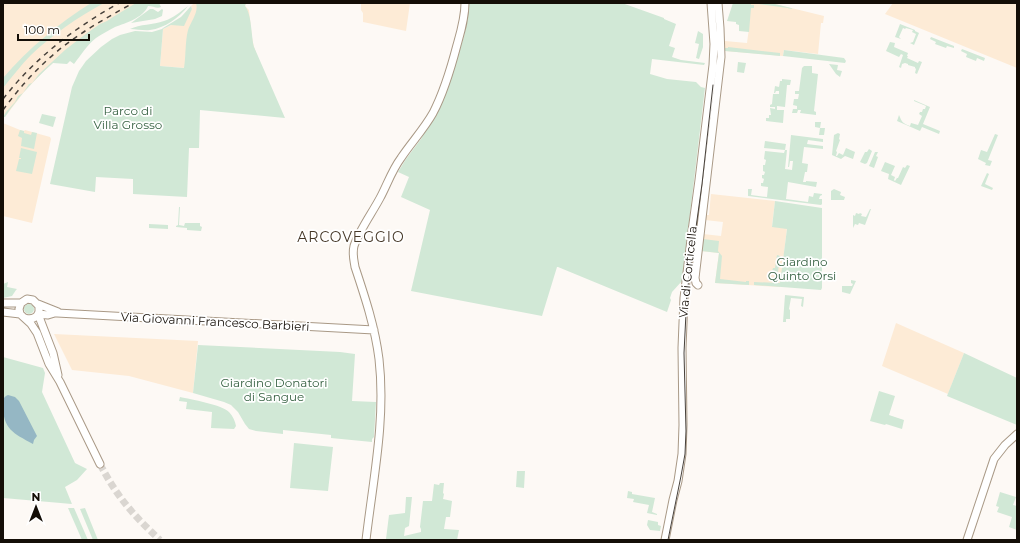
<svg xmlns="http://www.w3.org/2000/svg" width="1020" height="543" font-family="Montserrat,sans-serif">
<rect width="100%" height="100%" fill="#fdf9f5"/>
<path fill="#fdebd6" d="M 3,3 L 144,3 L 53,63 L 42,73 L 24,92 L 5,117 L 3,117 Z
M 194,3 L 246,3 L 245,6 L 249,10 L 252,38 L 254,47 L 259,61 L 186,52 L 185,68 L 160,66 L 163,29 L 171,25 L 192,9 L 191,6 Z
M 361,3 L 410,3 L 406,31 L 363,22 L 363,13 L 361,10 Z
M 747,3 L 771,3 L 824,16 L 823,23 L 821,23 L 818,54 L 784,50 L 783,56 L 725,51 L 725,41 L 747,43 L 749,28 Z
M 893,3 L 1017,3 L 1017,68 L 885,14 Z
M 3,123 L 20,130 L 24,131 L 25,130 L 32,132 L 50,137 L 51,139 L 32,223 L 3,216 Z
M 711,194 L 775,201 L 772,226 L 787,228 L 780,287 L 715,283 L 719,253 L 701,251 L 703,234 L 721,236 L 723,222 L 705,220 L 706,215 L 709,215 Z
M 896,323 L 964,353 L 948,394 L 882,366 Z
M 54,334 L 198,341 L 193,393 L 129,376 L 72,370 Z"/>
<path fill="#d1e8d6" d="M 91,3 L 104,3 C 78,17 52,35 31,55 C 21,65 12,77 3,88 L 3,78 C 29,48 58,24 91,3 Z
M 136,3 L 159,3 L 161,7 C 157,9 153,6 148,6 C 143,18 126,23 115,27 C 109,30 102,34 96,38 C 87,45 81,55 74,64 L 70,61 L 67,64 L 53,63 C 35,79 18,97 5,117 L 3,117 L 6,112 L 15,102 L 18,96 L 23,93 L 29,84 L 32,83 L 39,74 L 65,50 L 83,36 L 100,24 L 107,21 L 113,17 Z
M 196,3 L 246,3 L 245,6 C 252,15 251,35 254,47 L 285,118 L 200,110 L 199,148 L 189,148 L 187,197 L 133,194 L 133,179 L 96,177 L 95,192 L 50,184 L 72,87 L 79,71 L 86,61 L 101,47 L 112,39 L 120,35 L 135,31 L 152,32 L 162,29 L 163,28 L 181,17 L 191,6 L 192,9 L 184,26 L 171,25 L 163,29 L 160,66 L 184,68 C 186,56 185,42 188,30 C 191,21 199,12 196,3 Z
M 468,3 L 622,3 L 664,18 L 664,19 L 676,24 L 669,46 L 675,48 L 672,57 L 681,60 L 705,63 L 704,65 L 652,59 L 650,74 L 667,79 L 696,82 L 701,87 L 705,88 L 682,281 L 672,292 L 670,298 L 671,300 L 667,312 L 558,267 L 557,267 L 542,316 L 411,291 L 430,210 L 401,197 L 409,177 L 398,172 L 406,159 L 421,139 L 443,98 L 464,37 L 468,16 Z
M 733,3 L 771,3 L 795,9 L 751,3 L 751,6 L 751,5 L 754,5 L 754,8 L 751,8 L 749,32 L 739,31 L 739,25 L 736,24 L 736,22 L 727,21 Z
M 188,6 C 179,18 165,28 150,30 C 144,31 137,29 130,29 C 140,24 153,25 164,21 C 174,18 181,11 188,6 Z
M 150,9 L 153,9 L 158,12 L 162,9 L 163,10 L 162,16 L 155,19 L 131,23 Z
M 900,24 L 915,30 L 915,31 L 919,33 L 914,45 L 910,43 L 913,42 L 916,34 L 912,32 L 913,30 L 906,28 L 905,29 L 903,28 L 899,37 L 901,39 L 895,37 Z
M 698,31 L 703,34 L 703,47 L 699,59 L 696,58 L 699,44 L 695,43 Z
M 931,37 L 954,46 L 954,48 L 947,46 L 946,48 L 935,44 L 936,42 L 930,39 Z
M 890,42 L 895,43 L 894,47 L 908,53 L 907,56 L 908,56 L 907,58 L 918,63 L 919,61 L 922,62 L 917,74 L 915,73 L 916,69 L 915,68 L 915,67 L 908,65 L 908,64 L 905,63 L 902,64 L 901,68 L 899,67 L 903,55 L 901,54 L 899,57 L 886,51 Z
M 728,47 L 780,53 L 780,56 L 725,51 L 725,48 L 728,48 Z
M 962,49 L 985,58 L 984,61 L 977,58 L 976,61 L 966,57 L 967,54 L 961,51 Z
M 784,50 L 844,58 L 846,61 L 845,63 L 783,56 Z
M 738,62 L 746,63 L 744,73 L 737,72 Z
M 829,64 L 838,65 L 837,70 L 842,71 L 840,77 L 836,74 Z
M 804,66 L 812,66 L 812,73 L 818,74 L 814,111 L 816,112 L 816,115 L 800,113 L 801,110 L 798,110 L 797,113 L 792,113 L 793,109 L 797,109 L 797,106 L 793,105 L 794,99 L 798,99 L 799,94 L 795,94 L 795,91 L 799,91 L 802,68 Z
M 782,79 L 791,80 L 790,85 L 787,85 L 785,107 L 777,106 L 777,110 L 784,110 L 783,123 L 766,121 L 766,118 L 769,118 L 769,115 L 771,115 L 770,108 L 775,109 L 775,107 L 770,107 L 770,105 L 772,104 L 773,94 L 779,94 L 779,91 L 776,91 L 775,93 L 774,93 L 775,86 L 779,87 L 780,81 L 782,81 Z
M 914,100 L 930,107 L 923,124 L 940,131 L 939,134 L 922,127 L 920,131 L 897,121 L 899,115 C 902,122 902,123 910,126 L 911,123 L 918,125 L 922,116 L 919,114 L 920,112 L 922,112 L 923,109 L 925,109 L 926,106 L 914,101 Z
M 42,114 L 56,117 L 53,127 L 39,123 Z
M 815,122 L 821,122 L 820,128 L 825,128 L 824,135 L 819,135 L 820,128 L 815,127 Z
M 20,130 L 24,131 L 24,133 L 31,135 L 32,132 L 37,133 L 34,149 L 21,146 L 22,138 L 18,136 Z
M 838,133 L 840,134 L 839,139 L 840,140 L 836,151 L 837,152 L 836,156 L 837,156 L 839,153 L 843,155 L 846,148 L 855,152 L 853,159 L 845,156 L 841,159 L 832,155 L 834,135 Z
M 995,134 L 998,135 L 988,160 L 992,161 L 990,166 L 985,165 L 986,163 L 978,159 L 981,150 L 987,152 Z
M 791,135 L 823,139 L 823,142 L 808,140 L 807,144 L 823,146 L 823,149 L 804,147 L 802,163 L 808,164 L 807,172 L 805,172 L 803,182 L 806,182 L 806,181 L 817,182 L 816,187 L 788,182 L 786,199 L 808,202 L 809,196 L 813,197 L 814,193 L 822,194 L 822,195 L 820,196 L 819,199 L 822,199 L 822,204 L 821,205 L 748,196 L 748,189 L 752,189 L 751,195 L 767,197 L 768,187 L 761,186 L 761,183 L 763,183 L 764,179 L 762,178 L 762,175 L 764,175 L 765,172 L 763,171 L 763,165 L 765,165 L 766,160 L 764,159 L 765,151 L 784,153 L 785,150 L 764,148 L 765,141 L 786,144 L 785,150 L 787,150 L 785,169 L 792,170 L 793,161 L 790,161 L 789,167 L 788,167 Z
M 21,148 L 37,152 L 32,174 L 16,171 L 19,159 L 21,159 L 21,158 L 19,158 Z
M 869,149 L 872,151 L 867,163 L 865,164 L 860,162 L 865,152 L 867,152 Z
M 875,152 L 878,152 L 876,156 L 878,157 L 874,168 L 869,166 Z
M 885,162 L 895,166 L 891,175 L 895,177 L 894,180 L 895,181 L 897,178 L 898,178 L 903,167 L 905,168 L 907,165 L 910,166 L 901,185 L 888,179 L 889,174 L 881,171 Z
M 987,173 L 989,174 L 985,184 L 993,188 L 992,190 L 981,186 Z
M 834,189 L 841,192 L 840,195 L 845,197 L 844,200 L 831,200 L 831,191 Z
M 775,201 L 822,208 L 822,288 L 821,290 L 754,285 L 754,282 L 780,283 L 787,229 L 772,227 Z
M 179,207 L 180,207 L 179,225 L 184,226 L 185,223 L 200,223 L 200,226 L 202,227 L 201,231 L 187,230 L 187,228 L 176,227 L 176,226 L 178,225 Z
M 870,209 L 871,209 L 865,225 L 859,223 L 858,225 L 855,224 L 853,228 L 853,215 L 855,216 L 856,213 L 859,214 L 860,213 L 862,214 L 861,216 L 866,217 Z
M 149,224 L 168,225 L 168,229 L 149,228 Z
M 703,239 L 719,241 L 718,251 L 722,256 L 720,279 L 746,282 L 746,281 L 749,281 L 749,285 L 715,283 L 719,253 L 701,251 Z
M 777,255 L 780,256 L 778,272 L 772,271 L 773,268 L 775,268 Z
M 851,280 L 856,281 L 850,294 L 842,292 L 842,286 L 852,286 L 853,284 L 851,283 Z
M 8,282 L 7,287 L 17,289 L 16,290 L 12,296 L 3,298 L 3,284 Z
M 785,295 L 804,297 L 803,307 L 801,306 L 802,299 L 791,298 L 789,309 L 790,310 L 790,319 L 786,319 L 786,322 L 783,322 Z
M24 309a5 5 0 1 1 10 0a5 5 0 1 1-10 0Z
M 198,345 L 340,352 L 355,354 L 352,401 L 376,402 L 374,437 L 372,439 L 372,442 L 331,438 L 331,435 L 283,430 L 283,434 L 256,431 L 249,429 L 245,424 L 238,412 L 231,405 L 224,402 L 193,393 Z
M 964,353 L 1017,378 L 1017,425 L 947,396 Z
M 3,357 L 43,368 L 45,373 L 42,392 L 75,463 L 87,469 L 77,480 L 65,487 L 72,504 L 3,498 Z
M 879,391 L 895,396 L 889,415 L 904,420 L 902,429 L 886,424 L 885,425 L 870,421 Z
M 180,397 C 190,399 223,405 229,412 C 233,416 235,421 236,426 L 234,429 L 211,428 L 212,412 L 186,409 L 187,402 L 179,401 Z
M 294,443 L 333,447 L 328,491 L 290,488 Z
M 517,471 L 525,471 L 524,488 L 516,487 Z
M 440,483 L 444,483 L 443,493 L 444,494 L 443,499 L 452,501 L 450,517 L 446,517 L 444,529 L 459,530 L 457,540 L 389,540 L 386,539 L 389,515 L 405,513 L 406,497 L 412,497 L 409,526 L 405,528 L 404,536 L 421,532 L 421,529 L 420,527 L 423,501 L 432,501 L 434,484 L 439,485 Z
M 628,491 L 632,492 L 632,494 L 655,498 L 652,512 L 657,514 L 657,515 L 647,513 L 649,505 L 633,502 L 634,499 L 627,498 Z
M 1000,492 L 1016,497 L 1013,505 L 1017,506 L 1017,530 L 1009,527 L 1012,517 L 997,512 L 999,507 L 996,506 Z
M 68,508 L 74,508 L 88,540 L 82,540 Z
M 85,508 L 98,540 L 93,540 L 80,509 Z
M 648,520 L 658,522 L 658,525 L 661,526 L 660,531 L 650,530 L 647,525 Z"/>
<path fill="#95b7c4" d="M 8,395 L 15,397 L 19,401 L 37,436 L 34,440 L 33,444 C 13,433 3,429 3,405 C 3,400 3,397 8,395 Z"/>
<g fill="none" stroke-linecap="round" stroke-linejoin="round">
<path stroke="#dad6d1" stroke-width="7" stroke-dasharray="7 3.5" stroke-linecap="butt" d="M 100,464 C 117,497 134,516 160,540"/>
<g stroke="#a99986" stroke-width="9">
<path id="secondary" d="M 698,285 L 696,283 L 695,278 L 721,57 L 720,28 L 718,3
M 3,303 L 21,303
M 38,304 L 58,312 L 57,313 L 374,330
M 3,312 L 20,314
M 38,314 L 53,353 L 58,375
M 38,314 L 48,315 L 58,312
M 25,318 C 31,320 36,318 39,313 L 39,306 L 33,300 L 27,299 L 21,303 L 19,309 L 20,314 L 31,324 L 37,333 L 49,364 L 60,382 L 100,464
M 366,540 C 373,480 386,419 379,359 C 375,327 365,297 355,267 C 354,260 352,254 354,246 C 359,231 372,213 380,198 C 387,185 392,170 401,158 C 411,143 424,129 433,113 C 444,92 451,68 457,45 C 461,31 465,18 465,3
M 665,540 L 673,500 L 678,481 L 682,454 L 683,425 L 682,348 L 684,298 L 692,231 L 699,180 L 713,65 L 714,44 L 711,3
M 967,540 L 994,459 L 1005,445 L 1017,434"/>
</g>
<use href="#secondary" stroke="#fff" stroke-width="7"/>
<path stroke="#47413b" stroke-width="1" d="M 668,540 L 681,476 L 685,454 L 686,431 L 684,353 L 687,293 L 702,184 L 713,85"/>
<path stroke="#47413b" stroke-width="1.5" stroke-dasharray="5 5" stroke-linecap="butt" d="M 3,99 C 36,57 73,29 119,3
M 3,110 C 22,84 45,59 72,40 C 91,26 112,15 133,3"/>
</g>
<g text-anchor="middle" stroke-width="3.5" stroke-linejoin="round" paint-order="stroke">
<g font-size="12" fill="#376243" stroke="#fff">
<text x="128" y="115">Parco di<tspan x="128" dy="14">Villa Grosso</tspan></text>
<text x="802" y="266">Giardino<tspan x="802" dy="14">Quinto Orsi</tspan></text>
<text x="274" y="387">Giardino Donatori<tspan x="274" dy="14">di Sangue</tspan></text>
</g>
<g font-size="12" fill="#140e07" stroke="#fff">
<text transform="translate(688 272) rotate(-84)" y="4">Via di Corticella</text>
<text transform="translate(215 322) rotate(3)" y="4">Via Giovanni Francesco Barbieri</text>
</g>
<g font-size="14" letter-spacing="1" fill="#463828" stroke="#fff">
<text x="351" y="242">ARCOVEGGIO</text>
</g>
</g>
<rect width="1020" height="543" fill="none" stroke="#140e07" stroke-width="8"/>
<g transform="translate(36 507)" stroke="#ffffff" stroke-width="3" paint-order="stroke">
<path d="M0-3L7 15L0 10L-7 15Z" fill="#140e07"/>
<text y="-6" font-size="11" font-weight="bold" text-anchor="middle" fill="#140e07">N</text>
</g>
<path d="M18 34v6h71v-6" fill="none" stroke="#140e07" stroke-width="2"/>
<text x="24" y="34" font-size="12" fill="#140e07" stroke="#ffffff" stroke-width="3" paint-order="stroke">100 m</text>
</svg>
